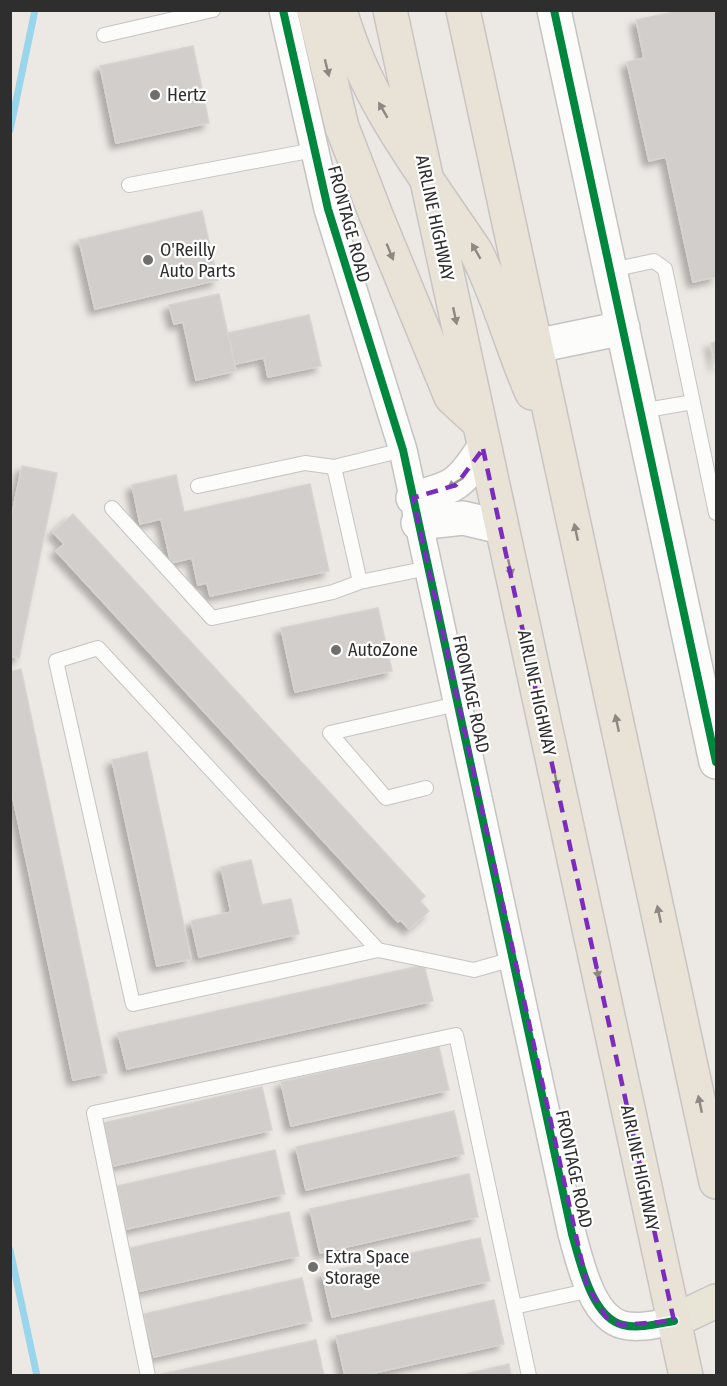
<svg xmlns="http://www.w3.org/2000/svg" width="727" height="1386" font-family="'Fira Sans Condensed',sans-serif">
<defs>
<filter id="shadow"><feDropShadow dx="-5.5" dy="5.5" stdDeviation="3" flood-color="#0004"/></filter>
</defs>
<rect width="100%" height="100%" fill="#ece8e4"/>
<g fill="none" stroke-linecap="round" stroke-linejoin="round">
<path stroke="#99d6ec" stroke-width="7" d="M 10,130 L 35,10
M 10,1250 L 37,1376"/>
</g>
<path fill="#d1cecb" stroke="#d7d4d0" stroke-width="1.5" filter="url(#shadow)" d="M 682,10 L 714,10 L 716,20 L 716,277 L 693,282 L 666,157 L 649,161 L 627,62 L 644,58 L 636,20 Z
M 193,46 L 209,123 L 116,143 L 100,66 Z
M 202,211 L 218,280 L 95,309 L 79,240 Z
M 219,294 L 236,371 L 196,380 L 183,322 L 174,324 L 169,305 Z
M 309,315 L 321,366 L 268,377 L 264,358 L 235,364 L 228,333 Z
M 716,342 L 716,367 L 711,343 Z
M 22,466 L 57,473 L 19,658 L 10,656 L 10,524 Z
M 176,475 L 184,512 L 310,484 L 329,571 L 210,596 L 207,583 L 198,585 L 192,558 L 171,563 L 161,519 L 140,524 L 132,485 Z
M 73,514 L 425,896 L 420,901 L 429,911 L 409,929 L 400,920 L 398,922 L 56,551 L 64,544 L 53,532 Z
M 378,608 L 392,671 L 295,692 L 281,628 Z
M 21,669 L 107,1073 L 73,1080 L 10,784 L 10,672 Z
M 147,752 L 191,959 L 157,966 L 112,760 Z
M 251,860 L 262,905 L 291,899 L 299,934 L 199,957 L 191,921 L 231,912 L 221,867 Z
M 424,965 L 433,1001 L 127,1069 L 118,1033 Z
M 439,1047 L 449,1090 L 291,1126 L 281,1082 Z
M 262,1087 L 272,1130 L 113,1166 L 103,1123 Z
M 454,1111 L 464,1154 L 306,1190 L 296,1147 Z
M 275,1150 L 285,1194 L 127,1229 L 117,1186 Z
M 469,1174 L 478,1217 L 320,1253 L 310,1209 Z
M 289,1212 L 299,1256 L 140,1291 L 130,1248 Z
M 480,1238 L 490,1281 L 332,1317 L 322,1273 Z
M 302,1278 L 312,1321 L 154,1357 L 144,1314 Z
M 494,1300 L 504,1344 L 361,1376 L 345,1376 L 336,1336 Z
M 316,1340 L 324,1376 L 158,1375 Z
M 509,1364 L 511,1376 L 458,1376 Z"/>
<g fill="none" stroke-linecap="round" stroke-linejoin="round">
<g stroke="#c5c4c5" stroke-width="16">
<path id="service" d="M 104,35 L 213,10
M 129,185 L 314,150
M 611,270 L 654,261 L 665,269 L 716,513
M 641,411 L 693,402
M 403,450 L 334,467 L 360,582 L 428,568
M 198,486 L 305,463 L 334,467
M 112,508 L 212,618 L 333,592 L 360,582
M 426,788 L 386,798 L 330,733 L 457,704
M 378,950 L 133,1004 L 56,661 L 98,648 L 378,950 L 474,970 L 513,959
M 514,1307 L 591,1290
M 148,1376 L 94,1113 L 456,1035 L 529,1376"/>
</g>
<g stroke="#c5c4c5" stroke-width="30">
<path id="minor" d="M 283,10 L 328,209 L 403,450 L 572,1234 C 580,1261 591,1317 623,1325 C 639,1329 657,1324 674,1321"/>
</g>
<g stroke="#c5c4c5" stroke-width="36">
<path id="tertiary" d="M 554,10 L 716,762
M 536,346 L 623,328
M 413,498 C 454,488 460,485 483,449
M 418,523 L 463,518 L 501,527"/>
</g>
<g stroke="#c6c5c4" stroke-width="36">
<path id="primary" d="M 674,1321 L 716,1301"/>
</g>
<g stroke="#c6c5c4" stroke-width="36">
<path id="trunk" d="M 314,10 L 342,127 L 376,215 L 451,397 L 476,420
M 340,10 C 365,100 424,174 475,250 C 499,296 511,346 532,393
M 390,10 L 686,1376
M 463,10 L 716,1182"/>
</g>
<use href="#service" stroke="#fcfcfb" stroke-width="14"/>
<use href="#minor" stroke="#fcfcfb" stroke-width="27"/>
<use href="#tertiary" stroke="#fcfcfb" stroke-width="33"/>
<use href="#primary" stroke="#e8e4d6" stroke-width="33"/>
<use href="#trunk" stroke="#e9e2d6" stroke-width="33"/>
<g stroke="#fff" stroke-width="11">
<path id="cycleway" d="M 283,10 L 328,209 L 403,450 L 572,1234 C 580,1261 591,1317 623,1325 C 639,1329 657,1324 674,1321
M 554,10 L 716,762"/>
</g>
<use href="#cycleway" stroke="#00873e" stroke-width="8"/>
</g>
<defs><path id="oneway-solid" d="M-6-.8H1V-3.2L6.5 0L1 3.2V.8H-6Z" transform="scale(1.5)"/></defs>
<g fill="#8c8882">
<use href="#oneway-solid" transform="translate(327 68) rotate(76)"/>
<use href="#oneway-solid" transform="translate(383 110) rotate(-120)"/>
<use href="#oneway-solid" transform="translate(476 251) rotate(-120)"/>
<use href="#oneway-solid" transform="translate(390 252) rotate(68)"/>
<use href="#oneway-solid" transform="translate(455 316) rotate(78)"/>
<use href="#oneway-solid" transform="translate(576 532) rotate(-102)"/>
<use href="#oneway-solid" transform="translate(510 568) rotate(78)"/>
<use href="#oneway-solid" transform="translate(617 723) rotate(-102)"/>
<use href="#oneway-solid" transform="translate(556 779) rotate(78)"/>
<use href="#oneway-solid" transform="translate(659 914) rotate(-102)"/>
<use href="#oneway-solid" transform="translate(597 970) rotate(78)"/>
<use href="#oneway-solid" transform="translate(700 1104) rotate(-102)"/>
</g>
<use fill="#959594" href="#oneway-solid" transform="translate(455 483) rotate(148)"/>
<path fill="none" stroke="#7b2cbf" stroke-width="4.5" stroke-dasharray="12 8" stroke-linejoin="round" d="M 483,449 L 674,1321 L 621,1325 L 606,1317 L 587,1285 L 413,498 L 456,485 Z"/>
<g fill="#706f6e" stroke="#fff" stroke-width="2">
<circle cx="155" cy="95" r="6"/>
<circle cx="148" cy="260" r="6"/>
<circle cx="336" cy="650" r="6"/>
<circle cx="313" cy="1267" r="6"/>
</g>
<g text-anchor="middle" stroke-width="4.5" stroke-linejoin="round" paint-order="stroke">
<g font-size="18" fill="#2e2e2e" stroke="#fff" text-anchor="start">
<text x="167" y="101">Hertz</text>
<text x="160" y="256">O'Reilly<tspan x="160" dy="21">Auto Parts</tspan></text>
<text x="348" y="656">AutoZone</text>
<text x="325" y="1263">Extra Space<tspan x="325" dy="21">Storage</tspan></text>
</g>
<g font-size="18" fill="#2e2e2e" stroke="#fff">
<text transform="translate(435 218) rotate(78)" y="6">AIRLINE HIGHWAY</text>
<text transform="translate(349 224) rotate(75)" y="6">FRONTAGE ROAD</text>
<text transform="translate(537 693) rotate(78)" y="6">AIRLINE HIGHWAY</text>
<text transform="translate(471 694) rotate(78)" y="6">FRONTAGE ROAD</text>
<text transform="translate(640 1168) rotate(78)" y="6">AIRLINE HIGHWAY</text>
<text transform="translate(574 1169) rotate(78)" y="6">FRONTAGE ROAD</text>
</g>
</g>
<rect width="727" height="1386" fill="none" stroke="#2e2e2e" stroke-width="24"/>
</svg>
